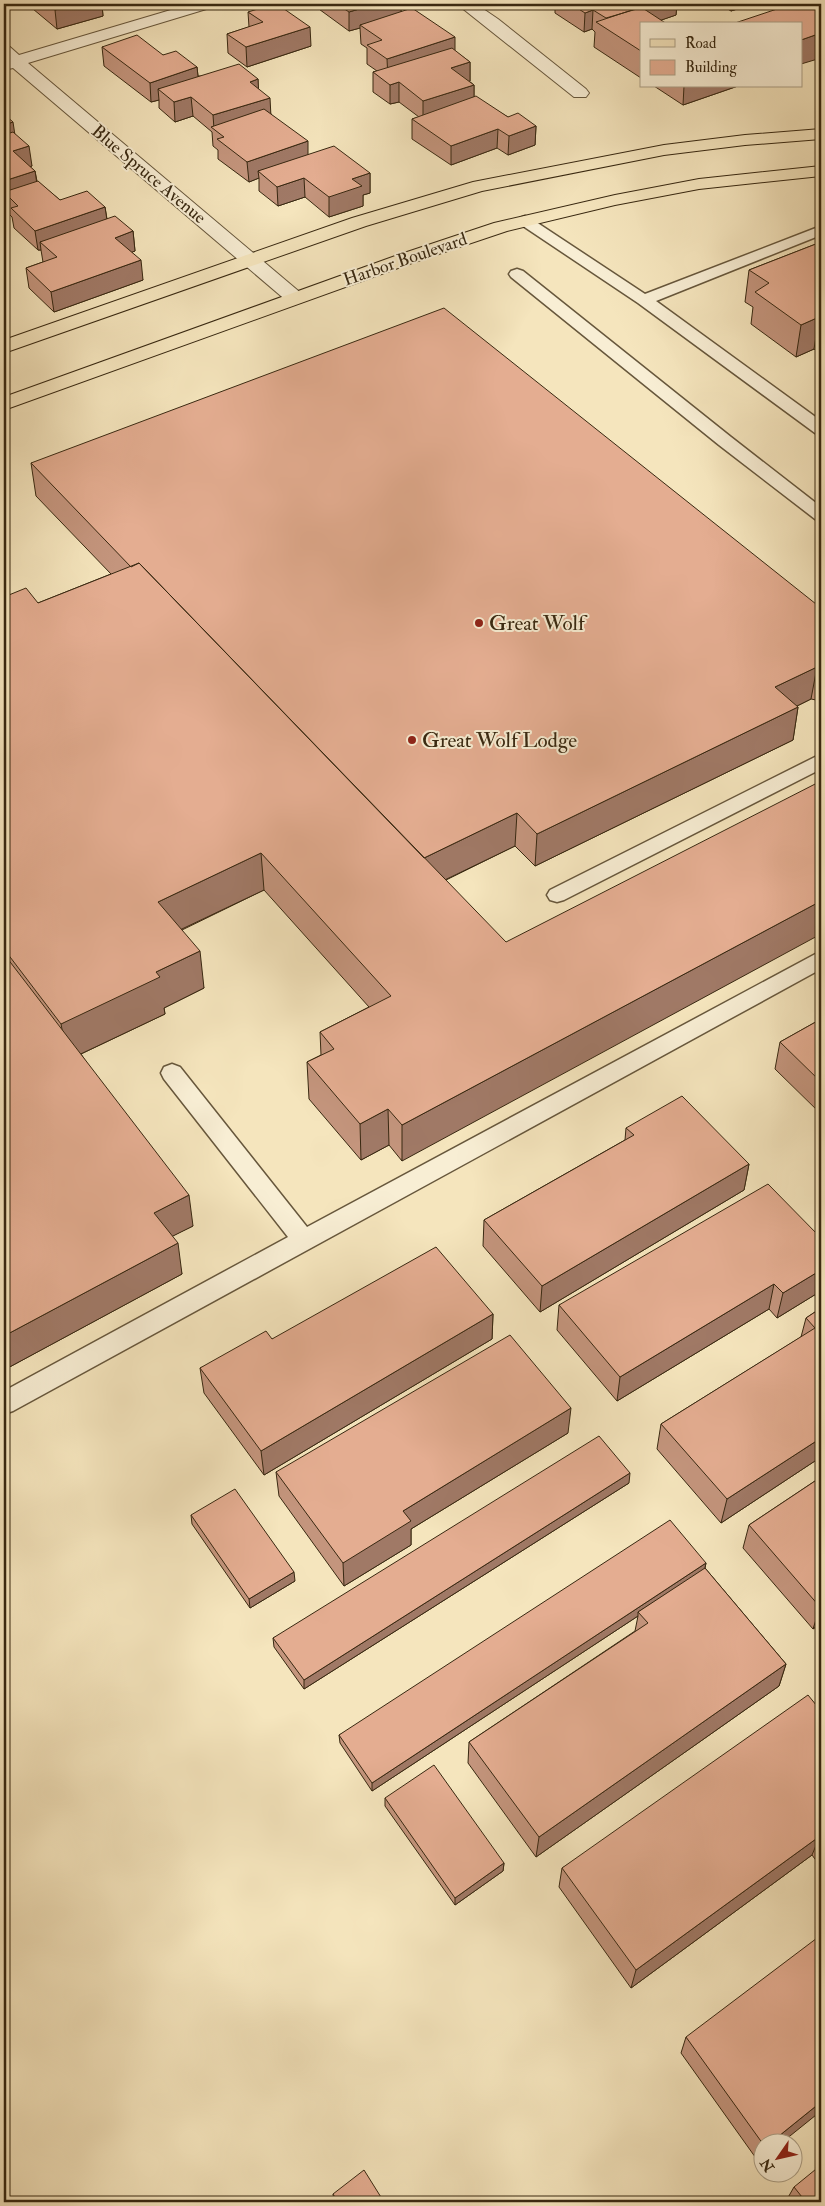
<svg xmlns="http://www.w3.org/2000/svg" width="825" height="2206" font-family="'IM FELL Double Pica',serif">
<rect width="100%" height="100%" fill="#f5e5bd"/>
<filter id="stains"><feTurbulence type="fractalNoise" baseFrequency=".004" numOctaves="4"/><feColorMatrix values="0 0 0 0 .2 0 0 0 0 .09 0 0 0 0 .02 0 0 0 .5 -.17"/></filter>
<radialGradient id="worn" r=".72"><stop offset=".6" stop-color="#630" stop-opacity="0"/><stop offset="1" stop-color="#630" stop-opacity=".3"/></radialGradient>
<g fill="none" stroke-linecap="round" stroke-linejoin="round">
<g stroke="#67573c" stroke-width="3">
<path id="service" d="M 525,216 L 530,218 L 645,294 L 821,226 L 821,235 L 656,301 L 821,421 L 821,434 L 815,433 L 638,303 L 520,224 L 517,221 L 520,218 Z
M 517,269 L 523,271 L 731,437 L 821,507 L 821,520 L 815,519 L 719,445 L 511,277 L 509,274 L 511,271 Z
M 821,754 L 821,769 L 564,900 L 557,902 L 550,900 L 547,895 L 550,890 Z
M 821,951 L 821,969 L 13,1411 L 4,1414 L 4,1391 L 288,1237 L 164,1079 L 161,1073 L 164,1067 L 172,1064 L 180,1067 L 307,1227 Z"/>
</g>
<g stroke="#67573c" stroke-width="2">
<path id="minor" d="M 191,4 L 215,4 L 213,7 L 28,63 L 302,294 L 305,298 L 302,302 L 295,304 L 288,302 L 13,68 L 4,70 L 4,46 L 10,47 L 19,55 Z
M 457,4 L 476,4 L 498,19 L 586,89 L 589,93 L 586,97 L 574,97 Z"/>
</g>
<g stroke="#382811" stroke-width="2">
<path id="primary" d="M 821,129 L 821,139 L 745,145 L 664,155 L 482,191 L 366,226 L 4,353 L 4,340 L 352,218 L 473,182 L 664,145 L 745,135 Z
M 821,166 L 821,176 L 699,189 L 615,205 L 507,231 L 412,263 L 4,410 L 4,397 L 398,255 L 494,223 L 615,195 L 699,179 Z"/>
</g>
<use href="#service" fill="#f8eed4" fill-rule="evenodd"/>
<use href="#minor" fill="#f8eed4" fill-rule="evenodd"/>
<use href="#primary" fill="#f5e5bd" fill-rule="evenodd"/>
</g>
<path fill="#c4957d" stroke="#382811" d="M 33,4 L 105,4 L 102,5 L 103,16 L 57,29 L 33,9 Z
M 312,4 L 401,4 L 401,12 L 470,62 L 470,81 L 469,81 L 474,85 L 474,97 L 508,117 L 536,126 L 535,145 L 508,155 L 497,148 L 451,165 L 412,139 L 412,119 L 419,117 L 399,102 L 390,104 L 373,92 L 373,72 L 377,71 L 367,64 L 367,48 L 361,44 L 360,28 L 349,31 Z
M 555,4 L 677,4 L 676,15 L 661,20 L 641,24 L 641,78 L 594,47 L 595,32 L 592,29 L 584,32 L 555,13 Z
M 719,4 L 753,4 L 731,11 Z
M 248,12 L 311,46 L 247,67 L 228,53 L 227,34 L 249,27 Z
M 102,47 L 163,55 L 197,67 L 198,76 L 258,79 L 258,88 L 271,114 L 308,155 L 370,173 L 370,193 L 363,195 L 363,206 L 329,217 L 305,197 L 278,206 L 259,191 L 259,178 L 249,182 L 218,159 L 218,150 L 213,146 L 212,132 L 193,116 L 175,122 L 159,108 L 159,100 L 151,102 L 104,66 Z
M 654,86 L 738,86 L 683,105 Z
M 4,114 L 32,166 L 30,167 L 35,171 L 37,181 L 60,200 L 105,207 L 107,219 L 133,231 L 135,251 L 132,252 L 143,280 L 54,312 L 29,288 L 26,268 L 43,262 L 41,250 L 38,250 L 14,228 L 12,217 L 7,212 L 5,202 L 4,202 Z
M 821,242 L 821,355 L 814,349 L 796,357 L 751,324 L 753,307 L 745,302 L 749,270 Z
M 31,463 L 821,608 L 821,701 L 811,699 L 797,706 L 798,707 L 793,740 L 535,866 L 515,846 L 446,880 L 402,1161 L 389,1145 L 361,1160 L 309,1099 L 307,1062 L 321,1055 L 320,1032 L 369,1007 L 264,890 L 182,930 L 204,988 L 164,1008 L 165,1014 L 81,1054 L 193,1226 L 172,1236 L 182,1274 L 4,1370 L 4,597 L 38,603 L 111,574 L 36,496 Z
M 821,1019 L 821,1114 L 775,1069 L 780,1042 Z
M 626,1128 L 749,1164 L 744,1190 L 540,1312 L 483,1246 L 484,1220 L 625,1140 Z
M 821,1238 L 821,1291 L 777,1318 L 769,1309 L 617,1401 L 557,1330 L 559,1305 Z
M 821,1308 L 821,1457 L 721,1523 L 657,1449 L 661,1424 L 801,1337 L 806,1318 Z
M 493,1314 L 492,1339 L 264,1475 L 204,1393 L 200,1368 L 272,1339 Z
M 568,1433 L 411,1529 L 411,1545 L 344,1586 L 279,1496 L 276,1472 Z
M 821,1477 L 821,1623 L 813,1629 L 743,1548 L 749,1525 Z
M 629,1483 L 304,1689 L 274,1647 L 273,1638 Z
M 191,1515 L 295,1581 L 250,1608 L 192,1524 Z
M 706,1563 L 705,1568 L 786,1664 L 779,1686 L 536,1857 L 468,1763 L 469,1742 L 635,1631 L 638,1616 L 372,1791 L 340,1743 L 339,1735 Z
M 821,1711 L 821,1867 L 812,1855 L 631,1988 L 559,1887 L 562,1868 Z
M 385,1798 L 504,1863 L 503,1871 L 455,1905 L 385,1806 Z
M 686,2037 L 780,2144 L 762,2144 L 762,2158 L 758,2161 L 681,2053 Z
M 794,2187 L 821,2202 L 787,2202 L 786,2201 Z
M 333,2194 L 384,2202 L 334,2202 Z"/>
<path fill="#a07966" stroke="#382811" d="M 78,4 L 105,4 L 102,5 L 103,16 L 57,29 L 55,10 Z
M 376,4 L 401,4 L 401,16 L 360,25 L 360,28 L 349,31 L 349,12 Z
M 654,4 L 677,4 L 676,15 L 650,24 L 608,19 Z
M 732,4 L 753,4 L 731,11 Z
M 593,10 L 592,29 L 584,32 L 585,13 Z
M 310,27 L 311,46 L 247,67 L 246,47 Z
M 821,33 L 821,58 L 801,64 L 801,40 Z
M 455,37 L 455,56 L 388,79 L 387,59 Z
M 470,62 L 470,81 L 450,87 L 451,68 Z
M 197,67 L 199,86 L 158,89 L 159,100 L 151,102 L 150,83 Z
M 258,79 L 259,99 L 250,82 Z
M 399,82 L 399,102 L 390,104 L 390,85 Z
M 474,85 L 474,104 L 423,120 L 423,101 Z
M 684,86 L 738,86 L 683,105 Z
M 191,97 L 193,116 L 175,122 L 174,102 Z
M 270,98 L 271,117 L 214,129 L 213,115 Z
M 13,122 L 16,142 L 4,145 L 4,125 Z
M 536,126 L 535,145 L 508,155 L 509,136 Z
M 498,129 L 497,148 L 451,165 L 451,146 Z
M 308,141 L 308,161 L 258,171 L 259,178 L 249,182 L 247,162 Z
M 29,146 L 32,166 L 16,171 L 13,151 Z
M 35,171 L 38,191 L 4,192 L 4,181 Z
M 370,173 L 370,193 L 363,195 L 363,206 L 329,217 L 329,197 L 352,179 Z
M 304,178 L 305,197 L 278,206 L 277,187 Z
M 105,207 L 108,227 L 40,242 L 41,250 L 38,250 L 35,231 Z
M 133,231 L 135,251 L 117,258 L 115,238 Z
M 141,260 L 143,280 L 54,312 L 51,292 Z
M 819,317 L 814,349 L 796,357 L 801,325 Z
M 817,667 L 811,699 L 769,720 L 775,687 Z
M 798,707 L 793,740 L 535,866 L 537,834 Z
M 517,813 L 515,846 L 420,892 L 420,860 Z
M 261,853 L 264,890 L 163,938 L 158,902 Z
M 821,901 L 821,934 L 402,1161 L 402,1125 Z
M 200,951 L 204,988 L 164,1008 L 165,1014 L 68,1060 L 61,1024 L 156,972 Z
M 388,1109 L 389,1145 L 361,1160 L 360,1124 Z
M 749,1164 L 744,1190 L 540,1312 L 542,1286 Z
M 189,1195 L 193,1226 L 159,1243 L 154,1213 Z
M 178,1243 L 182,1274 L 4,1370 L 4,1336 Z
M 821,1270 L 821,1291 L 777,1318 L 783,1293 Z
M 774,1284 L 769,1309 L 617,1401 L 620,1377 Z
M 493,1314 L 492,1339 L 264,1475 L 261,1451 Z
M 571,1408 L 568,1433 L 411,1529 L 411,1545 L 344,1586 L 343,1563 L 403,1511 Z
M 821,1438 L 821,1457 L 721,1523 L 727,1499 Z
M 630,1473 L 629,1483 L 304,1689 L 304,1680 Z
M 706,1563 L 704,1572 L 638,1612 L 638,1616 L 372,1791 L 372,1783 Z
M 294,1572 L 295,1581 L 250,1608 L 249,1599 Z
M 821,1606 L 821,1623 L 813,1629 L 820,1607 Z
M 786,1664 L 779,1686 L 536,1857 L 539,1837 Z
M 820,1836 L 812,1855 L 631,1988 L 636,1970 Z
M 504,1863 L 503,1871 L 455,1905 L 455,1898 Z
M 821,2102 L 821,2111 L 780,2144 L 769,2144 Z
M 762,2152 L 762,2158 L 758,2161 Z"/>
<path fill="#e4ad91" stroke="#382811" d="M 47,4 L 78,4 L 55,10 Z
M 274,4 L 277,4 L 310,27 L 246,47 L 227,34 L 263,22 L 248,12 Z
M 337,4 L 376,4 L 349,12 Z
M 571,4 L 654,4 L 606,18 L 593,10 L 585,13 Z
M 792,4 L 821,4 L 821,33 L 801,40 L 801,24 L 732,24 Z
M 641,7 L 667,24 L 641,24 L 641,51 L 596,22 Z
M 412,8 L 455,37 L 387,59 L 367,45 L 382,40 L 360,25 Z
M 137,35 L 163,55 L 176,51 L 197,67 L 150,83 L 102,47 Z
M 452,48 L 470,62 L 451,68 L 474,85 L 423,101 L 399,82 L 390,85 L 373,72 Z
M 239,64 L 258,79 L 250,82 L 270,98 L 213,115 L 191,97 L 174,102 L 158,89 Z
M 476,96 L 508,117 L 518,113 L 536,126 L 509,136 L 498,129 L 451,146 L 412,119 Z
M 264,109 L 308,141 L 247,162 L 217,139 L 224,137 L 211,127 Z
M 4,114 L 13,122 L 4,125 Z
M 13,132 L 29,146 L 13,151 L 35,171 L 4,181 L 4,135 Z
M 334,146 L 370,173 L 352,179 L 362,186 L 329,197 L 304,178 L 277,187 L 258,171 Z
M 38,181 L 60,200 L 87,191 L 105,207 L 35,231 L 11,208 L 18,206 L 4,192 Z
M 115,216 L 133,231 L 115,238 L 141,260 L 51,292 L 26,268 L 57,257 L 40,242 Z
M 821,242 L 821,319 L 819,317 L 801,325 L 755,292 L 769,283 L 749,270 Z
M 444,308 L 821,608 L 821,667 L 817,667 L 775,687 L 798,707 L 537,834 L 517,813 L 424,858 L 139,563 L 131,567 L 31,463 Z
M 139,563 L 506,942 L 821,781 L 821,901 L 402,1125 L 388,1109 L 360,1124 L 307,1062 L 334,1049 L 320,1032 L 391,996 L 261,853 L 158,902 L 200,951 L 156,972 L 160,977 L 61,1024 L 4,949 L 4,597 L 26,588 L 38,603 Z
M 4,954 L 189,1195 L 154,1213 L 178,1243 L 4,1336 Z
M 821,1019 L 821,1082 L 780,1042 Z
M 682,1096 L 749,1164 L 542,1286 L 484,1220 L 634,1135 L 626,1128 Z
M 768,1184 L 821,1238 L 821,1270 L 783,1293 L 774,1284 L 620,1377 L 559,1305 Z
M 436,1247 L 493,1314 L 261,1451 L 200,1368 L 266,1331 L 272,1339 Z
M 821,1308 L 821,1438 L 727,1499 L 661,1424 L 815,1328 L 806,1318 Z
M 510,1335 L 571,1408 L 403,1511 L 411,1521 L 343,1563 L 276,1472 Z
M 599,1436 L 630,1473 L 304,1680 L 273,1638 Z
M 821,1477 L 821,1606 L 820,1607 L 749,1525 Z
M 235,1489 L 294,1572 L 249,1599 L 191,1515 Z
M 670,1520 L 706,1563 L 372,1783 L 339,1735 Z
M 705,1568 L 786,1664 L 539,1837 L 469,1742 L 648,1623 L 638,1612 Z
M 808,1695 L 821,1711 L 821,1837 L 820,1836 L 636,1970 L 562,1868 Z
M 434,1765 L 504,1863 L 455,1898 L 385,1798 Z
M 821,1935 L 821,2102 L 769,2144 L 763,2144 L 686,2037 Z
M 821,2165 L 821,2202 L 806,2202 L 794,2187 Z
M 364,2170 L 384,2202 L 338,2202 L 333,2194 Z"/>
<g fill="#8f2418" stroke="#f8eed4" stroke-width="2">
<circle cx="479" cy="623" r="5"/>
<circle cx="412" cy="740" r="5"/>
</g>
<g text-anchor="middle" stroke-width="4" stroke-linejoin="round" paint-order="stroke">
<g font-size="18" fill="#382811" stroke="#f8eed4">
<text transform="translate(149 174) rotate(40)" y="6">Blue Spruce Avenue</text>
<text transform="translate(405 259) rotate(-19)" y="6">Harbor Boulevard</text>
</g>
<g font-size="21" fill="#382811" stroke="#f8eed4" text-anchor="start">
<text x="489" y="630">Great Wolf</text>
<text x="422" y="747">Great Wolf Lodge</text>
</g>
</g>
<rect width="825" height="2206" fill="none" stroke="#f5e5bd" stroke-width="20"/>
<rect x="5" y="5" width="815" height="2196" fill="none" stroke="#382811" stroke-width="2.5"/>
<rect x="10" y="10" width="805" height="2186" fill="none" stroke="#382811"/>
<rect x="640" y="22" width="162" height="65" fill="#f8eed4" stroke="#ab9f86"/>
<rect x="650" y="39" width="25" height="8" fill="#f5e5bd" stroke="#ab9f86"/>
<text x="685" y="48" font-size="15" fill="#382811">Road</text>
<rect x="650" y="60" width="25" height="15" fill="#e4ad91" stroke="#ab9f86"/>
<text x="685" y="72" font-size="15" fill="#382811">Building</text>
<g transform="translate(778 2158) rotate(236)"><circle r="24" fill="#f8eed4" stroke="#ab9f86"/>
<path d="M0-4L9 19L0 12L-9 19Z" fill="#8f2418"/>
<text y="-8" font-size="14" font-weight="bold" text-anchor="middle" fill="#382811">N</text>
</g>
<rect width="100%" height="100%" filter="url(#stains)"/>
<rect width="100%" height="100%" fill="url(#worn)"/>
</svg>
